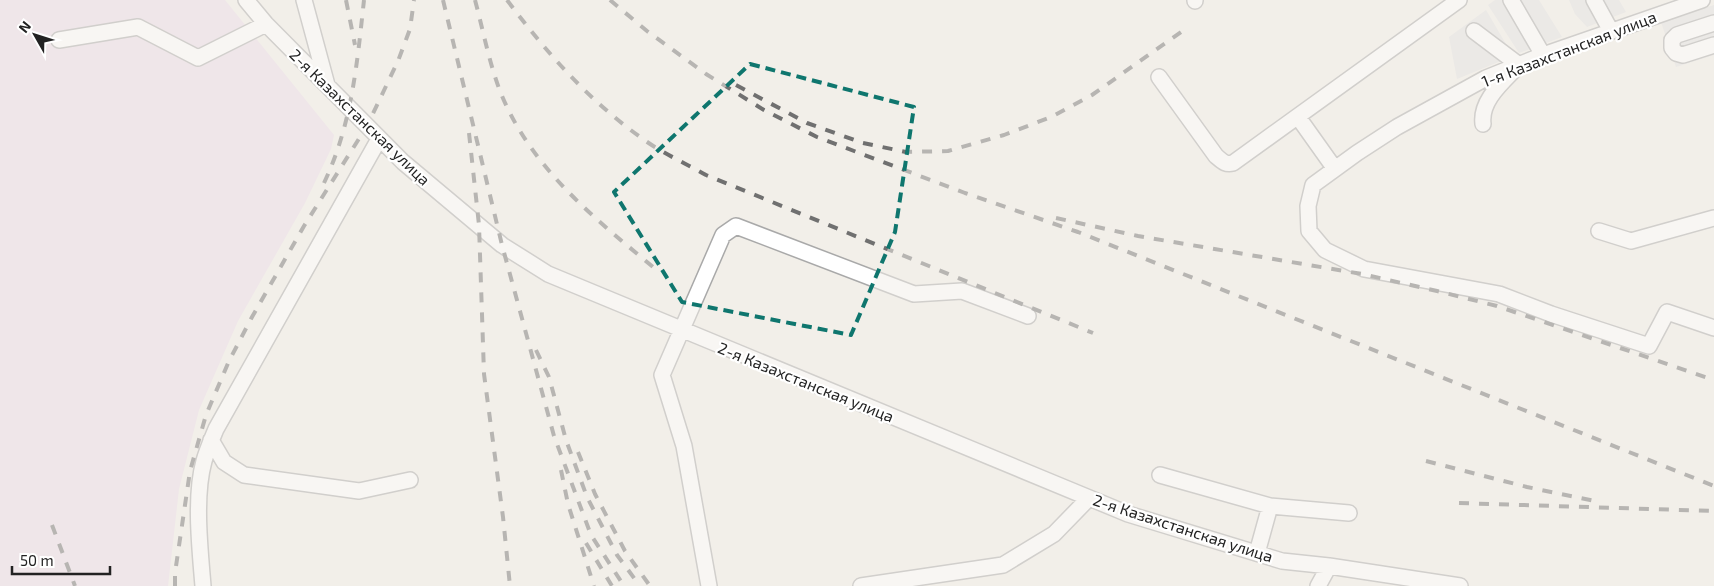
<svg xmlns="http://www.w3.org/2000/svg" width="1714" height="586" font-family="'Exo 2',sans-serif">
<rect width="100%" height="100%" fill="#f2efe9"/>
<path fill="#ebdbe8" d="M 0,0 L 225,0 L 334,135 L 331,149 L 305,203 L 238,321 L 199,410 L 179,489 L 168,586 L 0,586 Z"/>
<path fill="#e2e2e2" d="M 1495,0 L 1539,0 L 1562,37 L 1519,53 L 1488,5 Z
M 1569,0 L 1619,0 L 1626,12 L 1587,27 L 1575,14 Z
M 1714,5 L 1714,55 L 1676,67 L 1661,22 Z
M 1486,10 L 1513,56 L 1457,79 L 1449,37 Z"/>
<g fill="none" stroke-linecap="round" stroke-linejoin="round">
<g stroke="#a9a9a9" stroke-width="18">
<path id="minor" d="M 246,0 L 266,24 L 403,162 L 502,245 L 548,274 L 1128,514 L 1282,561 L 1329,566 L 1460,586
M 304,0 L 327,85
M 1195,0 L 1195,1
M 1511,0 L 1543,55
M 1594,0 L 1611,31
M 1702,0 L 1543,55 L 1486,78 L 1397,127 L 1357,153 L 1313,185 L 1308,206 L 1309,231 L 1325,250 L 1364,269 L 1499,294 L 1551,314 L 1649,346 L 1667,312 L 1714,328
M 1714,23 L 1677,35 L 1672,40 L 1672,48 L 1676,53 L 1683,55 L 1714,45
M 1474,31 L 1519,65 C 1503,82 1480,100 1483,124
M 59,40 L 138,27 L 198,58 L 266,24
M 1159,77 L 1216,156 C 1222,161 1225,165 1233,163 L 1459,0
M 1298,117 L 1335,169
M 1599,231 L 1631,241 L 1714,218
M 211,440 L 224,462 L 244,475 L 359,491 L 410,480
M 1160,475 L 1270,506 L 1257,553
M 1270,506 L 1349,513
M 203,586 C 200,549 194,497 204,461 C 207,450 212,439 216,429 L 379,139
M 709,586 L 684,446 L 662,375 L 723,235 L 736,226 L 914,294 L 962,291 L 1028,316
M 861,586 L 1003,565 L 1054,534 L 1089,498
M 1318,586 L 1329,566"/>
</g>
<use href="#minor" stroke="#fff" stroke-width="15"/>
<path stroke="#707070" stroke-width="4" stroke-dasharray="10 10" stroke-linecap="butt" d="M 346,0 L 355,45
M 443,0 L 502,245 L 554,436 L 591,535 L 624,586
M 475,0 C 483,30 489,62 500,91 C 530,167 593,217 653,267
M 507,0 C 546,52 589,101 643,139 C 662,153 685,163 706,175 L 1093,333
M 610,0 L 647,31 L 706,74 L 764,110 L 817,137 L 965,193 L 1078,232 L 1714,486
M 736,85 L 807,123 L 863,143 L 906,152 L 948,151 L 1004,135 L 1051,117 L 1092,95 L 1181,32
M 469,133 L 479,225 L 484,374 L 503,517 L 510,586
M 324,183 C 352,124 357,64 364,0
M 1056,218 L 1138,236 L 1362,274 L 1437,291 L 1497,306 L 1714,380
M 536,350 L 549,377 L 566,440 L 587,497 L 617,555 L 640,586
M 578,452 L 595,494 L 625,551 L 650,586
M 1426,461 L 1527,487 L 1595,501
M 561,470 L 568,504 L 594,586
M 1459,503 L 1714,511
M 52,525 L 75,586
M 586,543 L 612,586
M 175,586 L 175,573 L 190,471 L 206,415 L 229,361 L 252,317 L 304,226 L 367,126 L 398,61 L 410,29 L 414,0"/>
</g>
<path d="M0 0H1714V586H0ZM 750,64 L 914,107 L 895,232 L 851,335 L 682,302 L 614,192 Z" fill="#f2efe9" fill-opacity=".55" fill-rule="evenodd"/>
<path fill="none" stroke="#0f766e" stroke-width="4" stroke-dasharray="10 6" stroke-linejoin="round" d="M 750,64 L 914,107 L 895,232 L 851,335 L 682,302 L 614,192 Z"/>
<g text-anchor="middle" stroke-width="4.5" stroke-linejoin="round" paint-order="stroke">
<g font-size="16" fill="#222" stroke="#fff">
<text transform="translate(1569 49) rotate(-21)" y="6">1-я Казахстанская улица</text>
<text transform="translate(360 117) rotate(44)" y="6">2-я Казахстанская улица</text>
<text transform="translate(806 382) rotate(22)" y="6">2-я Казахстанская улица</text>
<text transform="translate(1183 528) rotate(18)" y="6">2-я Казахстанская улица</text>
</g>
</g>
<g transform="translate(35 35) rotate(309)" stroke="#ffffff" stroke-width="4" paint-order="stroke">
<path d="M0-4L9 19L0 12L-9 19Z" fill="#222222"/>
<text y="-8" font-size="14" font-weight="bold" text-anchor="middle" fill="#222222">N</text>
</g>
<path d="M12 566v8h98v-8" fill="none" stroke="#222222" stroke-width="2.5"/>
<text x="20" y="566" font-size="15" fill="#222222" stroke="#ffffff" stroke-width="4" paint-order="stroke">50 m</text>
</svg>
